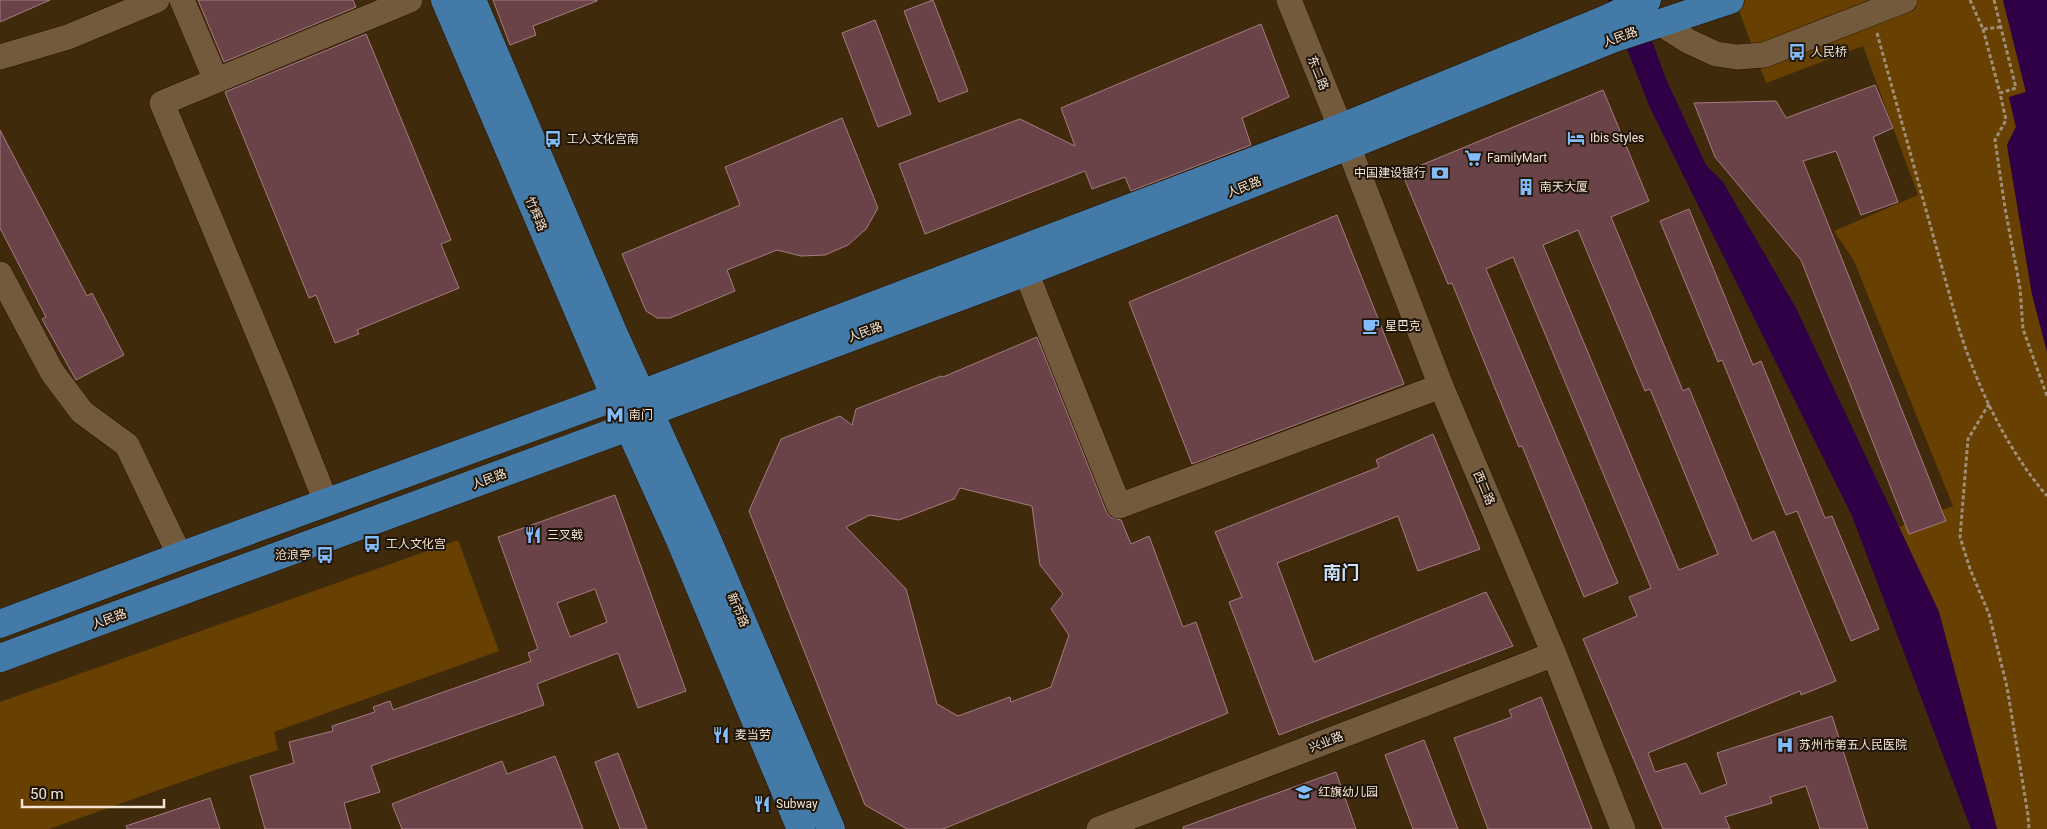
<svg xmlns="http://www.w3.org/2000/svg" width="2047" height="829" font-family="Roboto,'Noto Sans SC',sans-serif">
<rect width="100%" height="100%" fill="#402a0c"/>
<path fill="#674002" d="M 1735,0 L 2003,0 L 2026,92 L 2009,98 L 2016,127 L 2007,145 L 2032,294 L 2047,352 L 2047,829 L 1997,829 L 1939,612 L 1899,527 L 1953,506 L 1854,261 L 1834,231 L 1918,195 L 1863,46 L 1766,83 Z
M 458,540 L 499,651 L 274,732 L 278,750 L 218,769 L 49,829 L 0,829 L 0,702 Z"/>
<path fill="#2f0045" d="M 1608,0 L 1637,0 L 1666,79 L 1706,165 L 1723,182 L 1796,308 L 1939,612 L 1997,829 L 1971,829 L 1852,516 L 1650,108 Z
M 2003,0 L 2047,0 L 2047,352 L 2032,294 L 2007,145 L 2016,127 L 2009,97 L 2026,92 Z"/>
<path fill="#6a4348" stroke="#a67b80" fill-rule="evenodd" d="M 0,0 L 50,0 L 0,22 Z
M 198,0 L 353,0 L 356,7 L 224,62 Z
M 493,0 L 597,0 L 597,1 L 533,26 L 536,35 L 510,45 Z
M 933,0 L 968,91 L 939,102 L 904,11 Z
M 875,20 L 911,114 L 878,127 L 842,33 Z
M 1261,24 L 1289,97 L 1242,118 L 1251,145 L 1131,191 L 1125,177 L 1092,189 L 1085,171 L 925,234 L 899,164 L 1020,119 L 1075,146 L 1061,108 Z
M 366,34 L 451,240 L 441,244 L 459,288 L 357,330 L 359,334 L 335,343 L 316,295 L 309,298 L 225,92 Z
M 1875,85 L 1893,128 L 1873,137 L 1898,202 L 1861,215 L 1836,151 L 1803,161 L 1946,521 L 1909,534 L 1801,260 L 1715,157 L 1694,103 L 1776,101 L 1786,118 Z
M 1603,90 L 1649,201 L 1611,217 L 1683,391 L 1689,388 L 1752,541 L 1774,531 L 1836,681 L 1801,695 L 1800,691 L 1648,753 L 1655,772 L 1686,763 L 1701,794 L 1727,784 L 1717,753 L 1832,716 L 1868,829 L 1820,829 L 1806,786 L 1770,797 L 1772,803 L 1725,817 L 1730,829 L 1663,829 L 1583,639 L 1637,616 L 1629,597 L 1651,588 L 1513,257 L 1486,269 L 1618,583 L 1584,597 L 1522,446 L 1519,447 L 1452,283 L 1448,284 L 1402,173 ZM 1578,230 L 1645,391 L 1650,389 L 1718,554 L 1679,570 L 1543,245 Z
M 842,118 L 878,208 L 866,229 L 848,245 L 825,255 L 801,256 L 777,250 L 727,270 L 735,291 L 670,318 L 657,318 L 646,311 L 622,254 L 740,205 L 725,167 Z
M 0,130 L 87,296 L 92,293 L 124,355 L 76,380 L 42,319 L 46,317 L 0,228 Z
M 1689,209 L 1753,365 L 1761,361 L 1825,518 L 1832,516 L 1879,629 L 1851,641 L 1797,511 L 1786,515 L 1722,360 L 1718,362 L 1660,221 Z
M 1337,215 L 1404,384 L 1192,464 L 1129,302 Z
M 1037,337 L 1106,511 L 1110,517 L 1121,520 L 1131,544 L 1149,536 L 1183,627 L 1196,622 L 1228,713 L 943,829 L 907,829 L 865,805 L 749,511 L 781,439 L 840,416 L 852,425 L 856,409 L 941,376 L 943,377 ZM 960,488 L 1032,506 L 1040,565 L 1063,594 L 1051,609 L 1069,635 L 1051,687 L 1011,702 L 1010,697 L 958,716 L 937,704 L 906,589 L 846,527 L 870,515 L 899,520 L 954,499 Z
M 1433,434 L 1480,549 L 1418,571 L 1398,516 L 1277,563 L 1314,662 L 1486,592 L 1513,646 L 1279,735 L 1229,602 L 1242,597 L 1215,532 L 1379,467 L 1376,460 Z
M 615,495 L 686,691 L 638,708 L 618,653 L 537,684 L 544,705 L 371,766 L 380,792 L 344,803 L 351,829 L 265,829 L 250,776 L 294,763 L 289,742 L 333,731 L 332,726 L 375,712 L 373,707 L 390,701 L 393,710 L 531,661 L 528,653 L 538,649 L 498,537 ZM 595,589 L 607,622 L 570,637 L 557,603 Z
M 1541,697 L 1592,829 L 1488,829 L 1454,738 L 1512,717 L 1509,710 Z
M 1424,740 L 1458,829 L 1413,829 L 1385,755 Z
M 618,753 L 647,829 L 620,829 L 595,762 Z
M 555,756 L 583,829 L 402,829 L 392,804 L 502,761 L 507,774 Z
M 1336,772 L 1356,829 L 1183,829 L 1183,827 Z
M 210,798 L 220,829 L 127,829 L 126,826 Z"/>
<g fill="none" stroke-linecap="round" stroke-linejoin="round">
<g stroke="#231300" stroke-width="26">
<path id="minor" d="M 182,0 L 216,80
M 1289,0 L 1348,146 L 1441,386 L 1554,654 L 1623,829
M 1660,23 L 1688,41 L 1716,54 L 1737,57 L 1764,55 L 1905,0
M 0,57 L 68,37 L 157,0
M 1026,272 L 1119,506 L 1441,386
M 0,274 L 52,372 L 82,412 L 127,445 L 180,556
M 326,502 L 278,381 L 162,103 L 410,0
M 1099,829 L 1554,654"/>
</g>
<g stroke="#231300" stroke-width="29">
<path id="major" d="M 445,0 L 615,397 L 680,540 L 801,829
M 472,0 L 613,332 L 704,532 L 831,829
M 0,624 L 180,556 L 615,397 L 641,394 L 1340,128 L 1604,20 L 1647,0
M 0,658 L 628,427 L 650,412 L 1026,272 L 1348,146 L 1612,39 L 1730,0"/>
</g>
<path stroke="#a08e77" stroke-width="3" stroke-dasharray="4 2.5" stroke-linecap="butt" d="M 1970,0 L 1983,29 L 2001,27
M 1994,0 L 2016,88 L 2000,93 L 2006,120 L 1995,140 L 2005,208 L 2020,288 L 2023,329 L 2047,396
M 1983,29 L 2000,93
M 1877,33 L 1959,329 C 1978,388 2006,448 2047,496
M 1989,404 L 1968,439 L 1960,537 L 1970,569 L 1989,614 L 2007,687 L 2028,815 L 2029,829"/>
<use href="#minor" stroke="#735a3d" stroke-width="25"/>
<use href="#major" stroke="#447aa8" stroke-width="28"/>
</g>
<defs>
<g id="bus-bare" transform="scale(1.35)"><path d="M-5-6H5V4H4V6H2V4H-2V6H-4V4H-5ZM-3.5-4V0h7V-4ZM-3.5 1.2v1.5H-2V1.2ZM2 1.2v1.5H3.5V1.2Z" fill="#82bcfa" stroke="#1f1509" stroke-width="2.5" paint-order="stroke"/></g>
<g id="hotel-bare" transform="scale(1.35)"><path d="M-6-4.5h1.5V1H6V5H4.5V3h-9V5H-6ZM-4 0a1.8 1.8 0 1 1 3.6 0ZM.5 0V-2.5h3Q6-2.5 6 0Z" fill="#82bcfa" stroke="#1f1509" stroke-width="2.5" paint-order="stroke"/></g>
<g id="supermarket-bare" transform="scale(1.35)"><path d="M-6-5.5h2.5l.6 2H6L4.5 2H-2.5L-4.4-4H-6ZM-1.5 3.2a1.3 1.3 0 1 0 .1 0ZM3 3.2a1.3 1.3 0 1 0 .1 0Z" fill="#82bcfa" stroke="#1f1509" stroke-width="2.5" paint-order="stroke"/></g>
<g id="bank-bare" transform="scale(1.35)"><path d="M-6-4H6V4H-6ZM0-2.3a2.3 2.3 0 1 0 0 4.6a2.3 2.3 0 1 0 0-4.6Z" fill="#82bcfa" stroke="#1f1509" stroke-width="2.5" paint-order="stroke"/></g>
<g id="building-bare" transform="scale(1.35)"><path d="M-4-6H4V6H1V3H-1V6H-4ZM-2.5-4.3h1.7v1.8h-1.7ZM.8-4.3h1.7v1.8H.8ZM-2.5-1h1.7V.8h-1.7ZM.8-1h1.7V.8H.8Z" fill="#82bcfa" stroke="#1f1509" stroke-width="2.5" paint-order="stroke"/></g>
<g id="cafe-bare" transform="scale(1.35)"><path d="M-5.5-4.5H6V0H3Q3 3.5 0 3.5H-2.5Q-5.5 3.5-5.5 0ZM3-3.2v2h1.7v-2ZM-6 4.5H4V6H-6Z" fill="#82bcfa" stroke="#1f1509" stroke-width="2.5" paint-order="stroke"/></g>
<g id="metro-bare" transform="scale(1.35)"><path d="M-5.5 5V-5H-3L0 0L3-5H5.5V5H3V-.5L0 4L-3-.5V5Z" fill="#82bcfa" stroke="#1f1509" stroke-width="2.5" paint-order="stroke"/></g>
<g id="restaurant-bare" transform="scale(1.35)"><path d="M-5-6h1v4h1v-4h1v4h1v-4h1v5L-1.5 .5V6h-2V.5L-5-1ZM5-6V6H3V1.5H1.5Q1.5-4 5-6Z" fill="#82bcfa" stroke="#1f1509" stroke-width="2.5" paint-order="stroke"/></g>
<g id="hospital-bare" transform="scale(1.35)"><path d="M-5-5h3v3.5h4V-5h3V5h-3V1.5h-4V5h-3Z" fill="#82bcfa" stroke="#1f1509" stroke-width="2.5" paint-order="stroke"/></g>
<g id="school-bare" transform="scale(1.35)"><path d="M0-5L7-2L0 1L-7-2ZM-4 1L0 2.5L4 1V4Q0 6-4 4Z" fill="#82bcfa" stroke="#1f1509" stroke-width="2.5" paint-order="stroke"/></g>
</defs>
<g fill-rule="evenodd">
<use href="#bus-bare" x="1797" y="52"/>
<use href="#hotel-bare" x="1576" y="138"/>
<use href="#bus-bare" x="553" y="139"/>
<use href="#supermarket-bare" x="1473" y="158"/>
<use href="#bank-bare" x="1440" y="173"/>
<use href="#building-bare" x="1526" y="187"/>
<use href="#cafe-bare" x="1371" y="326"/>
<use href="#metro-bare" x="615" y="415"/>
<use href="#restaurant-bare" x="533" y="535"/>
<use href="#bus-bare" x="372" y="544"/>
<use href="#bus-bare" x="325" y="555"/>
<use href="#restaurant-bare" x="721" y="735"/>
<use href="#hospital-bare" x="1785" y="745"/>
<use href="#school-bare" x="1304" y="792"/>
<use href="#restaurant-bare" x="762" y="804"/>
</g>
<g text-anchor="middle" stroke-width="4" stroke-linejoin="round" paint-order="stroke">
<g font-size="12" fill="#f3e4d4" stroke="#1f1509">
<text transform="translate(1620 37) rotate(-20)" y="4">人民路</text>
<text transform="translate(1318 73) rotate(68)" y="4">东二路</text>
<text transform="translate(1244 187) rotate(-21)" y="4">人民路</text>
<text transform="translate(536 214) rotate(67)" y="4">竹辉路</text>
<text transform="translate(865 332) rotate(-20)" y="4">人民路</text>
<text transform="translate(489 479) rotate(-20)" y="4">人民路</text>
<text transform="translate(1484 488) rotate(67)" y="4">西二路</text>
<text transform="translate(738 610) rotate(67)" y="4">新市路</text>
<text transform="translate(109 619) rotate(-20)" y="4">人民路</text>
<text transform="translate(1326 742) rotate(-21)" y="4">兴业路</text>
</g>
<g font-size="12" fill="#f3e4d4" stroke="#1f1509" text-anchor="start">
<text x="1811" y="56">人民桥</text>
<text x="1590" y="142">Ibis Styles</text>
<text x="567" y="143">工人文化宫南</text>
<text x="1487" y="162">FamilyMart</text>
<text x="1426" y="177" text-anchor="end">中国建设银行</text>
<text x="1540" y="191">南天大厦</text>
<text x="1385" y="330">星巴克</text>
<text x="629" y="419">南门</text>
<text x="547" y="539">三叉戟</text>
<text x="386" y="548">工人文化宫</text>
<text x="311" y="559" text-anchor="end">沧浪亭</text>
<text x="735" y="739">麦当劳</text>
<text x="1799" y="749">苏州市第五人民医院</text>
<text x="1318" y="796">红旗幼儿园</text>
<text x="776" y="808">Subway</text>
</g>
<g font-size="18" font-weight="bold" fill="#cde2fa" stroke="#1f1509">
<text x="1341" y="579">南门</text>
</g>
</g>
<path d="M22 799v8h142v-8" fill="none" stroke="#f3e4d4" stroke-width="2.5"/>
<text x="30" y="799" font-size="15" fill="#f3e4d4" stroke="#1f1509" stroke-width="4" paint-order="stroke">50 m</text>
</svg>
